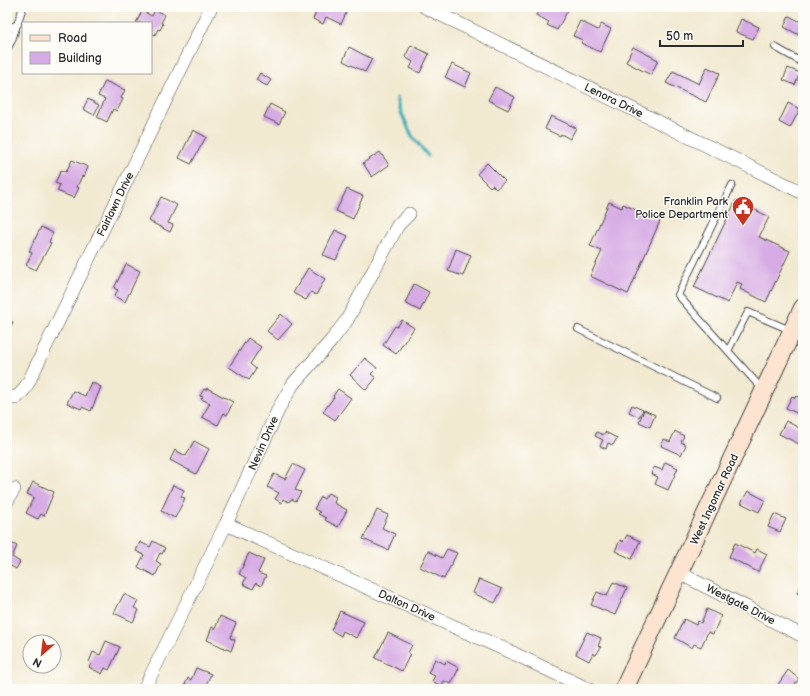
<svg xmlns="http://www.w3.org/2000/svg" width="810" height="696" font-family="'Balsamiq Sans',sans-serif">
<rect width="100%" height="100%" fill="#fdfcf7"/>
<filter id="ink" filterUnits="userSpaceOnUse"><feTurbulence type="fractalNoise" baseFrequency=".025" numOctaves="2"/><feDisplacementMap in="SourceGraphic" scale="8" xChannelSelector="R" yChannelSelector="G"/><feConvolveMatrix kernelMatrix="1 2 1 2 8 2 1 2 1" color-interpolation-filters="sRGB"/></filter>
<filter id="wash" filterUnits="userSpaceOnUse"><feTurbulence type="fractalNoise" baseFrequency=".012" numOctaves="4" result="noise"/><feDisplacementMap in="SourceGraphic" scale="16" xChannelSelector="R" yChannelSelector="G"/><feGaussianBlur stdDeviation="0.9" result="paint"/><feColorMatrix in="noise" values="0 0 0 0 0 0 0 0 0 0 0 0 0 0 0 0 0 1.4 0 .05"/><feComposite in="paint" operator="in"/></filter>
<g filter="url(#wash)">
<rect width="100%" height="100%" fill="#f2e9d1"/>
<g fill="none" stroke-linecap="round" stroke-linejoin="round">
<path stroke="#3daeb7" stroke-width="3.5" d="M 397,98 L 401,112 L 412,136 L 428,156"/>
</g>
<g id="blocks">
<path fill="#d6aae4" d="M 306,7 L 338,7 L 347,11 L 341,24 L 326,17 L 323,24 L 313,19 L 316,12 Z
M 509,7 L 520,7 L 518,11 Z
M 540,7 L 569,8 L 557,30 L 547,25 L 549,22 L 536,15 Z
M 155,10 L 165,15 L 161,23 L 163,24 L 160,30 L 158,29 L 155,35 L 151,33 L 151,23 L 136,23 L 142,11 L 152,16 Z
M 789,16 L 803,23 L 803,32 L 801,36 L 784,27 Z
M 741,19 L 759,27 L 753,39 L 736,32 Z
M 580,21 L 598,30 L 601,24 L 611,29 L 600,52 L 581,43 L 583,40 L 573,36 Z
M 411,45 L 429,54 L 420,73 L 410,68 L 413,62 L 405,57 Z
M 349,47 L 372,59 L 365,72 L 343,61 Z
M 633,47 L 658,60 L 651,75 L 626,62 Z
M 452,64 L 471,73 L 465,87 L 445,77 Z
M 707,67 L 720,73 L 706,102 L 666,83 L 673,71 L 699,84 Z
M 788,68 L 800,73 L 795,85 L 783,80 Z
M 260,73 L 271,80 L 267,86 L 256,80 Z
M 105,81 L 125,90 L 121,98 L 123,99 L 117,111 L 113,109 L 107,122 L 97,117 L 105,99 L 98,96 Z
M 495,87 L 515,97 L 508,110 L 488,100 Z
M 88,99 L 99,105 L 94,115 L 83,109 Z
M 788,103 L 800,109 L 790,128 L 779,122 Z
M 270,104 L 285,112 L 279,124 L 264,117 Z
M 551,116 L 576,128 L 570,139 L 561,134 L 560,136 L 545,129 Z
M 193,130 L 206,137 L 191,164 L 179,158 Z
M 380,152 L 389,165 L 372,177 L 363,163 Z
M 72,160 L 88,167 L 84,177 L 82,176 L 77,187 L 79,188 L 74,198 L 57,191 L 60,185 L 55,183 L 61,170 L 66,172 Z
M 487,163 L 505,181 L 496,189 L 492,185 L 490,187 L 477,174 Z
M 347,189 L 363,196 L 353,219 L 336,211 Z
M 161,197 L 177,205 L 168,223 L 173,225 L 170,232 L 149,221 Z
M 736,200 L 769,217 L 759,237 L 790,251 L 766,302 L 740,289 L 742,284 L 737,282 L 728,303 L 694,287 Z
M 609,202 L 622,208 L 623,204 L 660,221 L 628,294 L 590,276 L 602,251 L 590,246 Z
M 41,227 L 53,233 L 49,242 L 51,243 L 36,270 L 26,265 L 32,253 L 29,251 Z
M 335,230 L 348,236 L 336,260 L 323,255 Z
M 456,249 L 471,255 L 463,276 L 448,271 Z
M 126,264 L 140,271 L 125,302 L 114,296 L 118,290 L 114,288 Z
M 308,268 L 325,279 L 316,295 L 311,292 L 306,300 L 293,293 Z
M 414,284 L 429,292 L 420,311 L 405,303 Z
M 281,314 L 292,324 L 278,340 L 267,331 Z
M 7,319 L 13,322 L 7,334 Z
M 402,320 L 414,328 L 396,354 L 383,345 L 395,326 L 397,327 Z
M 248,338 L 261,347 L 250,364 L 256,369 L 249,380 L 229,367 Z
M 365,358 L 377,368 L 371,374 L 376,378 L 366,390 L 350,375 Z
M 91,382 L 101,387 L 91,411 L 82,407 L 81,409 L 67,403 L 73,391 L 85,396 Z
M 207,388 L 233,402 L 227,415 L 224,413 L 218,425 L 202,417 L 210,403 L 201,399 L 203,397 L 200,396 L 204,389 L 206,390 Z
M 338,389 L 351,398 L 335,420 L 323,412 L 334,397 L 333,396 Z
M 792,396 L 795,398 L 796,396 L 803,399 L 803,416 L 786,408 Z
M 632,405 L 643,410 L 639,417 L 629,412 Z
M 644,410 L 655,415 L 650,427 L 639,422 Z
M 786,421 L 803,430 L 803,441 L 801,445 L 779,434 Z
M 675,431 L 684,436 L 681,442 L 686,445 L 681,455 L 661,446 L 664,439 L 670,442 Z
M 597,432 L 603,435 L 605,432 L 617,438 L 613,445 L 608,443 L 606,449 L 600,446 L 603,440 L 595,436 Z
M 194,441 L 209,449 L 196,474 L 170,460 L 175,450 L 186,456 Z
M 665,462 L 678,468 L 668,490 L 655,484 L 658,477 L 651,474 L 654,467 L 662,470 Z
M 293,464 L 305,470 L 295,490 L 301,492 L 296,501 L 291,499 L 289,502 L 283,499 L 282,503 L 275,499 L 279,493 L 267,487 L 274,474 L 285,479 Z
M 33,482 L 54,492 L 44,516 L 41,514 L 38,519 L 26,513 L 34,497 L 27,494 Z
M 173,485 L 184,490 L 181,497 L 185,498 L 175,518 L 161,511 Z
M 748,491 L 765,500 L 759,512 L 741,503 Z
M 328,493 L 336,497 L 334,503 L 347,510 L 338,527 L 325,520 L 326,518 L 318,514 L 320,512 L 314,509 L 321,497 L 324,499 Z
M 377,510 L 388,515 L 382,528 L 395,534 L 388,550 L 363,539 Z
M 774,514 L 786,519 L 780,532 L 768,527 Z
M 627,535 L 640,541 L 632,559 L 615,551 L 620,540 L 623,542 Z
M 7,541 L 17,546 L 12,557 L 20,562 L 16,569 L 11,566 L 7,573 Z
M 153,541 L 165,548 L 162,554 L 160,553 L 156,561 L 161,564 L 155,576 L 138,567 L 144,555 L 136,551 L 140,542 L 150,547 Z
M 735,543 L 755,553 L 757,549 L 767,554 L 758,572 L 729,557 Z
M 447,549 L 457,553 L 444,579 L 420,567 L 428,551 L 442,558 Z
M 249,553 L 264,560 L 258,573 L 266,576 L 261,586 L 256,583 L 253,589 L 243,584 L 246,578 L 239,574 Z
M 479,579 L 502,589 L 495,603 L 473,593 Z
M 803,580 L 803,596 L 797,593 Z
M 613,582 L 627,588 L 615,615 L 591,605 L 597,592 L 607,596 Z
M 124,594 L 138,601 L 134,608 L 139,610 L 133,622 L 114,613 Z
M 707,609 L 721,616 L 713,634 L 708,632 L 701,647 L 694,644 L 692,648 L 675,638 L 684,619 L 696,625 L 698,621 L 701,623 Z
M 340,611 L 364,622 L 356,638 L 343,631 L 341,636 L 331,630 Z
M 220,616 L 236,623 L 230,638 L 235,640 L 231,651 L 207,640 L 212,627 L 215,629 Z
M 587,632 L 601,638 L 598,646 L 601,647 L 596,655 L 593,653 L 589,661 L 576,654 Z
M 388,633 L 412,645 L 408,653 L 410,654 L 402,671 L 375,658 Z
M 106,641 L 120,647 L 109,670 L 105,668 L 102,674 L 89,667 L 91,664 L 89,662 L 93,652 L 100,655 Z
M 435,659 L 445,664 L 446,661 L 459,668 L 451,684 L 444,681 L 441,686 L 432,681 L 435,676 L 428,673 Z
M 196,668 L 211,674 L 204,689 L 183,689 L 188,678 L 191,680 Z
M 788,670 L 799,679 L 795,684 L 802,689 L 775,689 Z"/>
</g>
</g>
<g filter="url(#ink)">
<use href="#blocks" fill-opacity="0" stroke="#494844" stroke-width="1"/>
<g fill="none" stroke-linecap="round" stroke-linejoin="round">
<g stroke="#494844" stroke-width="8">
<path id="lane" d="M 7,29 L 18,24
M 775,47 L 803,63
M 7,50 L 12,40 L 23,7
M 732,185 L 678,295 L 762,389
M 578,329 L 717,398
M 728,351 L 748,312 L 790,330"/>
</g>
<g stroke="#494844" stroke-width="14">
<path id="street" d="M 425,7 L 803,193
M 7,397 L 16,398 L 23,391 L 28,383 L 211,7
M 7,501 L 14,489
M 226,524 L 515,654 L 588,689
M 679,573 L 803,636
M 144,689 L 226,524 L 280,406 L 293,384 L 331,341 L 347,320 L 398,225 L 409,214"/>
</g>
<g stroke="#494844" stroke-width="20">
<path id="secondary" d="M 624,689 L 803,308"/>
</g>
<use href="#lane" stroke="#fff" stroke-width="6"/>
<use href="#street" stroke="#fff" stroke-width="13"/>
<use href="#secondary" stroke="#fde4d1" stroke-width="18"/>
</g>
</g>
<defs>
<g id="civic-pin" transform="scale(1.15)"><path d="M0 17L-7.5 6A9.5 9.5 0 1 1 7.5 6Z" fill="#c8321e" stroke="#fdfcf7"/><path d="M-.6-6.5H3V-4.5H.6V-3L4-1V1h2V6H-6V1h2V-1L-.6-3ZM-1.2 2.5V6h2.4V2.5Z" fill="#fff"/></g>
</defs>
<g fill-rule="evenodd">
<use href="#civic-pin" x="743" y="207"/>
</g>
<g text-anchor="middle" stroke-width="3" stroke-linejoin="round" paint-order="stroke">
<g font-size="11" fill="#2b2b2b" stroke="#fdfcf7">
<text transform="translate(614 100) rotate(26)" y="4">Lenora Drive</text>
<text transform="translate(115 204) rotate(-64)" y="4">Fairlawn Drive</text>
<text transform="translate(263 443) rotate(-66)" y="4">Nevin Drive</text>
<text transform="translate(714 499) rotate(-65)" y="4">West Ingomar Road</text>
<text transform="translate(741 604) rotate(27)" y="4">Westgate Drive</text>
<text transform="translate(407 605) rotate(24)" y="4">Dalton Drive</text>
</g>
<g font-size="11" fill="#2b2b2b" stroke="#fdfcf7" text-anchor="end">
<text x="728" y="205">Franklin Park<tspan x="728" dy="13">Police Department</tspan></text>
</g>
</g>
<rect width="810" height="696" fill="none" stroke="#fdfcf7" stroke-width="24"/>
<rect x="22" y="22" width="130" height="52" fill="#fdfcf7" stroke="#a9a8a5"/>
<rect x="30" y="35" width="20" height="6" fill="#fde4d1" stroke="#a9a8a5"/>
<text x="58" y="42" font-size="12" fill="#2b2b2b">Road</text>
<rect x="30" y="52" width="20" height="12" fill="#d6aae4" stroke="#a9a8a5"/>
<text x="58" y="62" font-size="12" fill="#2b2b2b">Building</text>
<g transform="translate(42 654) rotate(208)"><circle r="19" fill="#fdfcf7" stroke="#a9a8a5"/>
<path d="M0-3L7 15L0 10L-7 15Z" fill="#c8321e"/>
<text y="-6" font-size="11" font-weight="bold" text-anchor="middle" fill="#2b2b2b">N</text>
</g>
<path d="M660 40v6h83v-6" fill="none" stroke="#2b2b2b" stroke-width="2"/>
<text x="666" y="40" font-size="12" fill="#2b2b2b" stroke="#fdfcf7" stroke-width="3" paint-order="stroke">50 m</text>
</svg>
